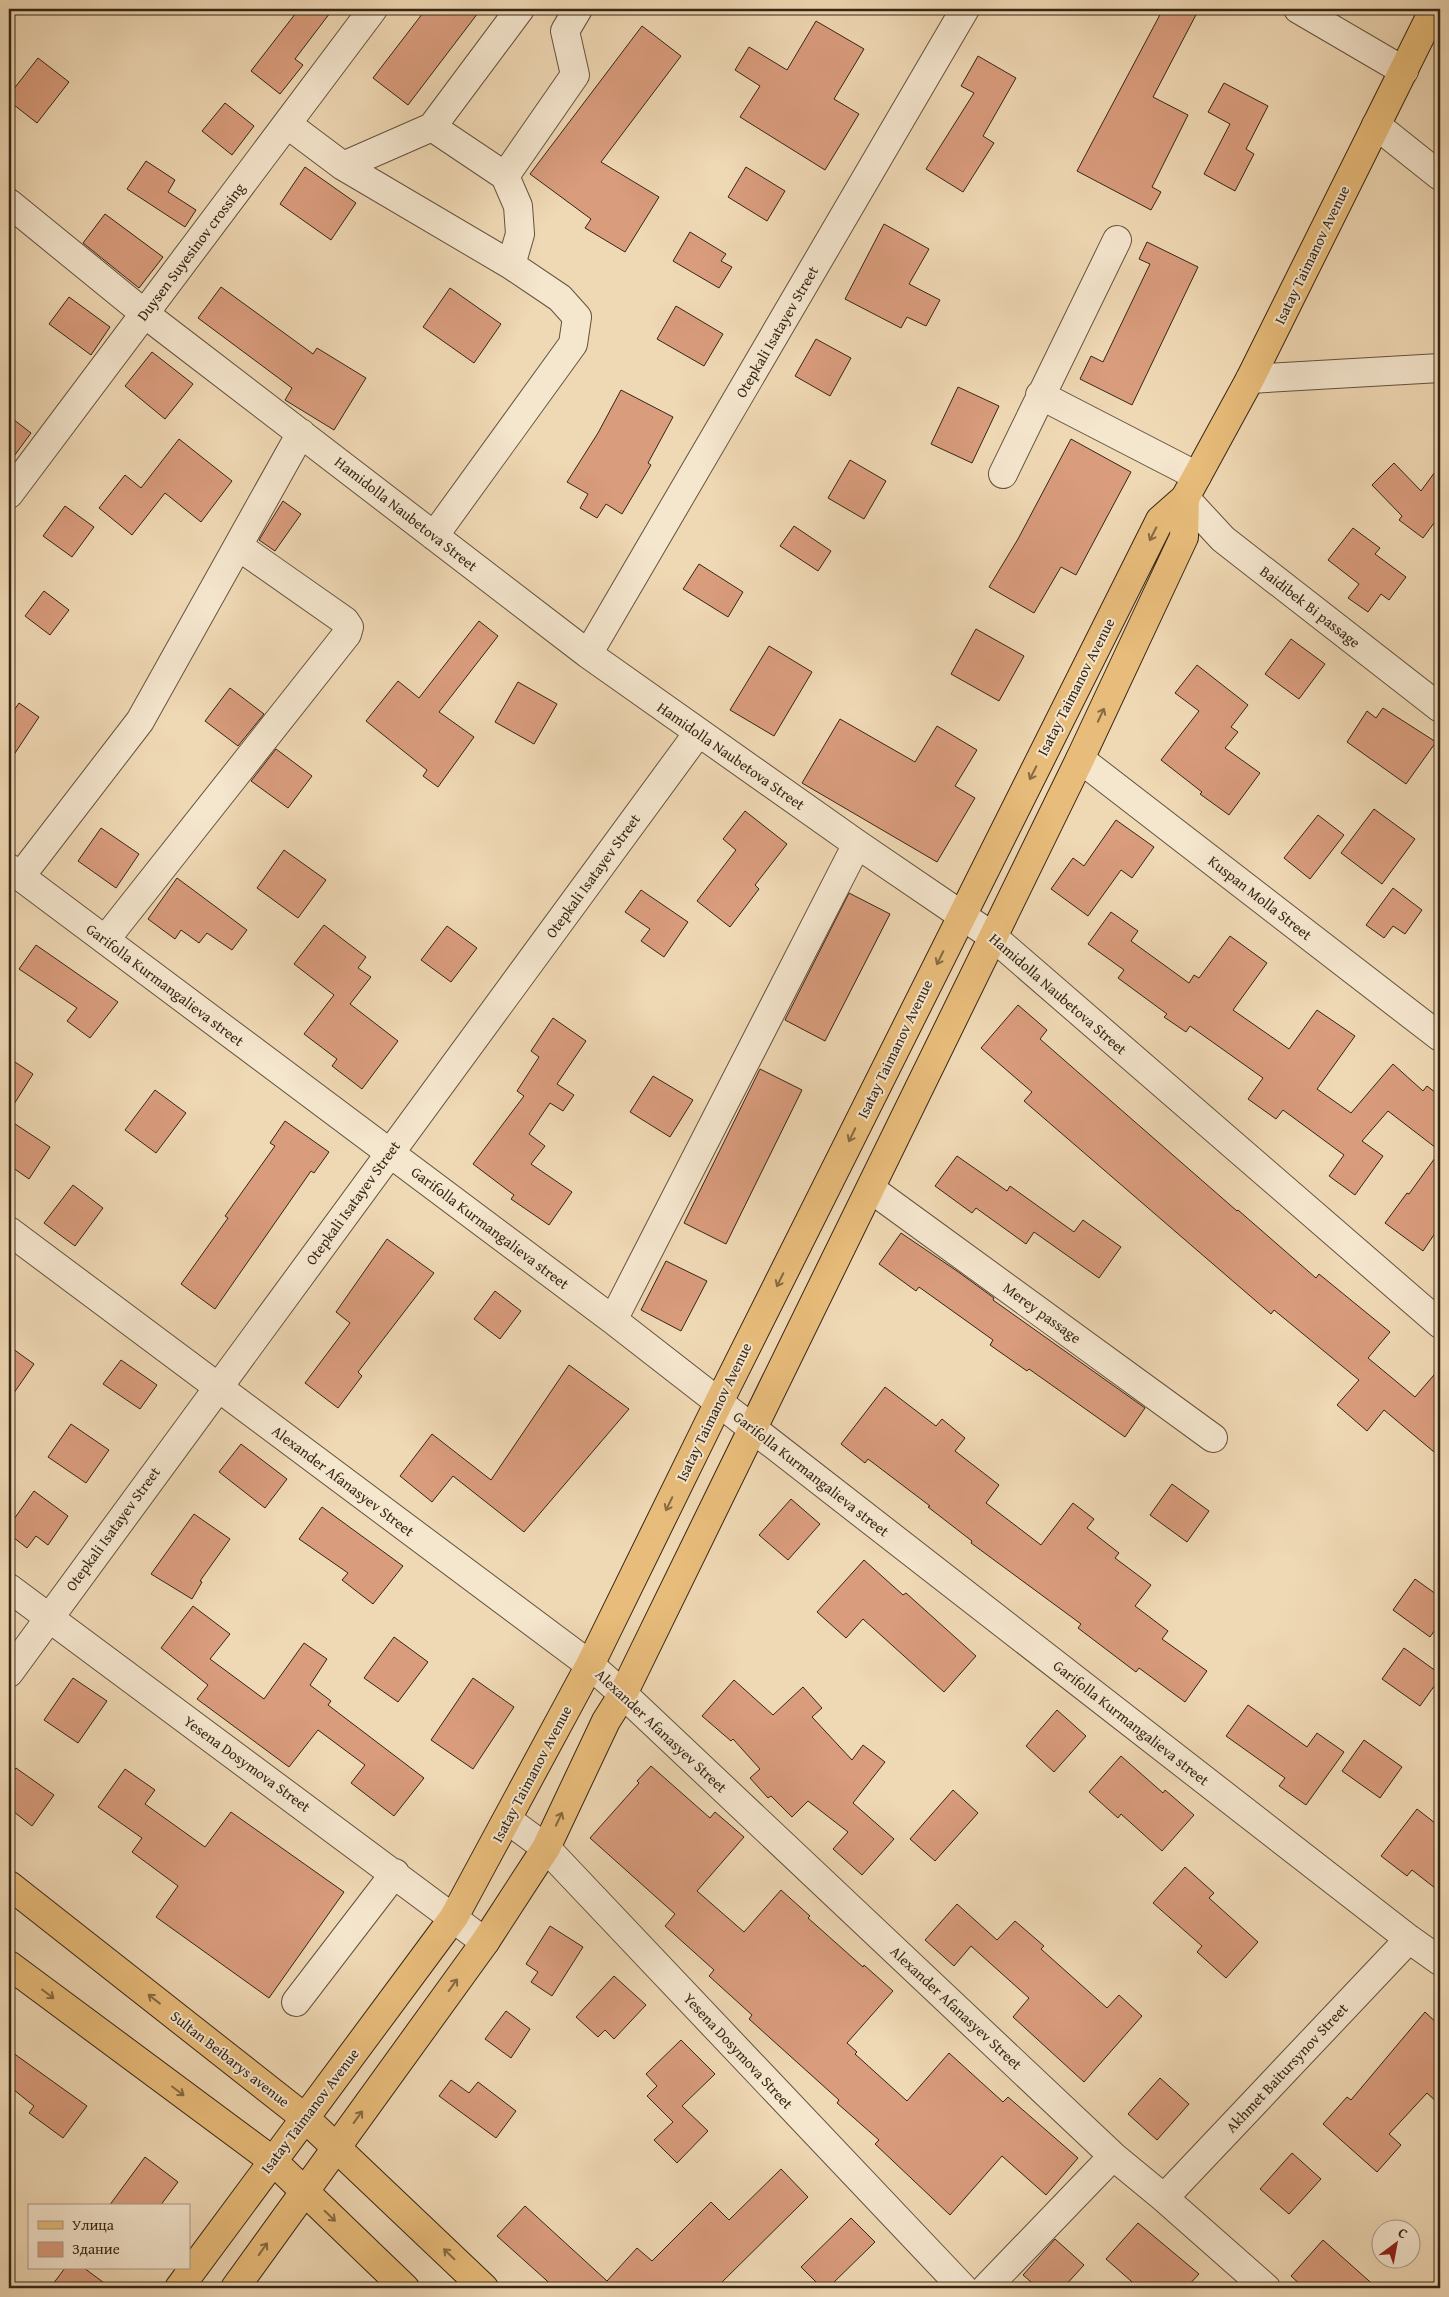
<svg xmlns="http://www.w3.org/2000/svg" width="1449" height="2297" font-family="'Gentium Book Plus',serif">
<rect width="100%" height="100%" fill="#efd8b4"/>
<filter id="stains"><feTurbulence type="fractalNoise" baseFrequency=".004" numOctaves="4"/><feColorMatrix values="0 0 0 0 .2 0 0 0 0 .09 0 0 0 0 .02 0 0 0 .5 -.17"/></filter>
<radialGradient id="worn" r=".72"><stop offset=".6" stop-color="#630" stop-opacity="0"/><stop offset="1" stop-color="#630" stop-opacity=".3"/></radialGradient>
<path fill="#d99c7d" stroke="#362615" d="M 299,9 L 333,9 L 295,59 L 303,65 L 280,94 L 251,71 Z
M 426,9 L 481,9 L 408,105 L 373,78 Z
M 1163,9 L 1199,9 L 1153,97 L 1188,115 L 1152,187 L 1161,192 L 1151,210 L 1077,171 Z
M 816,21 L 864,49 L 834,99 L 859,114 L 825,170 L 740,117 L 760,86 L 735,70 L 749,47 L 787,70 Z
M 642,26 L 681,56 L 601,162 L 659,197 L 625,252 L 585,228 L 591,219 L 530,174 Z
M 978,56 L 1016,78 L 983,136 L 994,143 L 963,192 L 926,169 L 974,93 L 961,86 Z
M 38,58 L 69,82 L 37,123 L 9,101 L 9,95 Z
M 1224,83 L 1268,106 L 1246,149 L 1254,154 L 1235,191 L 1204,174 L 1230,124 L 1208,112 Z
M 225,103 L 254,126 L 232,155 L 202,131 Z
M 146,161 L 175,180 L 168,192 L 196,210 L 185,227 L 127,189 Z
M 305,167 L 356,203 L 331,240 L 280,204 Z
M 746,167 L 785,191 L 767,221 L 728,197 Z
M 105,214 L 163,257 L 139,288 L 83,243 Z
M 884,224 L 929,249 L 909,284 L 940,300 L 926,326 L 907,317 L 901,328 L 845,299 Z
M 690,232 L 726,254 L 721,261 L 732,267 L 719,288 L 673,261 Z
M 1147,242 L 1198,267 L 1132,405 L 1080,379 L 1091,356 L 1103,362 L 1150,264 L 1139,259 Z
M 221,287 L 313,354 L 317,348 L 366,378 L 334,430 L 285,400 L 292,388 L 198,318 Z
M 450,288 L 501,324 L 474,363 L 423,327 Z
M 69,297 L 110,327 L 91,355 L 49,324 Z
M 676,306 L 723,334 L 704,366 L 657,339 Z
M 816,339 L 851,358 L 830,396 L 795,376 Z
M 152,352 L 193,384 L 165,419 L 125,386 Z
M 958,387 L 999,406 L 972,463 L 931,444 Z
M 621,390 L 673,417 L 648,463 L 651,465 L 622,514 L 606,504 L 597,518 L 580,508 L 588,494 L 567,482 L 598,433 Z
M 9,416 L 31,433 L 9,463 Z
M 179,439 L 232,481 L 201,522 L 165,493 L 132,535 L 99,508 L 125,475 L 141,488 Z
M 1071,439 L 1131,472 L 1076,575 L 1061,567 L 1034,613 L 989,587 L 1018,539 Z
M 850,460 L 886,481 L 864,519 L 828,498 Z
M 1394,463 L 1421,491 L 1440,465 L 1440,515 L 1423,538 L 1399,520 L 1402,516 L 1372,485 Z
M 283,501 L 301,514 L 275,551 L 259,540 Z
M 65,506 L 94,527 L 72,557 L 43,536 Z
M 794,526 L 831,551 L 818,571 L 780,546 Z
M 1353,528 L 1380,548 L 1375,554 L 1406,577 L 1389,600 L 1381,594 L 1368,612 L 1348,598 L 1359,584 L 1328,560 Z
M 699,564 L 743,592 L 728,617 L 683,589 Z
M 44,591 L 69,610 L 50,635 L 25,616 Z
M 479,621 L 498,636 L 439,712 L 474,737 L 438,787 L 423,776 L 427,770 L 366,721 L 398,681 L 419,698 Z
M 976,629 L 1024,656 L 999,701 L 951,674 Z
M 1291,639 L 1325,664 L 1299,699 L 1265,674 Z
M 769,646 L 812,672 L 774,736 L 730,710 Z
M 1197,665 L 1248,705 L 1231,727 L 1238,732 L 1225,748 L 1260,773 L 1229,815 L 1200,794 L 1202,792 L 1161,760 L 1199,711 L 1175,693 Z
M 518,682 L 557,704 L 534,744 L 495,722 Z
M 230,688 L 264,714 L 238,746 L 205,721 Z
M 19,703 L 39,717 L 9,762 L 9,718 Z
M 1383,708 L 1436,742 L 1406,784 L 1347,742 L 1367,711 L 1376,718 Z
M 840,719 L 915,762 L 937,726 L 977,750 L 955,786 L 975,798 L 937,862 L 802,783 Z
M 276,749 L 312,776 L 288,808 L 251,781 Z
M 1374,809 L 1415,839 L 1382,884 L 1341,853 Z
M 745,811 L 787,844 L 755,885 L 759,889 L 730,927 L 697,901 L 736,850 L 723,839 Z
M 1318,815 L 1344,835 L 1310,879 L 1284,858 Z
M 1116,820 L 1154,847 L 1132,878 L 1121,870 L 1088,916 L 1051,889 L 1073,858 L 1084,866 Z
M 101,828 L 139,854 L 116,888 L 78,861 Z
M 284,850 L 326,880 L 298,918 L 257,888 Z
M 177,878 L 247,930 L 232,950 L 207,933 L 199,943 L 181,930 L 175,939 L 148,919 Z
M 1393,888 L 1422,910 L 1405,934 L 1393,926 L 1384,938 L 1366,925 Z
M 641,890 L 688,922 L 664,957 L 641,941 L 650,929 L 625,912 Z
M 849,893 L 890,914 L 825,1041 L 785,1020 Z
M 1111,912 L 1138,931 L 1131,941 L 1189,983 L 1194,975 L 1199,978 L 1230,936 L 1267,963 L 1233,1010 L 1289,1049 L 1317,1010 L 1355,1036 L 1317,1089 L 1351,1113 L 1393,1064 L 1423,1091 L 1427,1086 L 1440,1096 L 1440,1226 L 1423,1251 L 1385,1223 L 1407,1193 L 1409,1194 L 1440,1151 L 1388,1111 L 1362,1141 L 1383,1156 L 1355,1195 L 1329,1176 L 1344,1155 L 1283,1110 L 1276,1119 L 1248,1099 L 1263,1078 L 1190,1026 L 1186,1032 L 1164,1017 L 1167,1014 L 1118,978 L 1124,970 L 1088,944 Z
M 324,925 L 366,957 L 358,968 L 371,977 L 350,1004 L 398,1041 L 362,1089 L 332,1066 L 337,1059 L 304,1034 L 334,995 L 294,964 Z
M 447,926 L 477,948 L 451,982 L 421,960 Z
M 36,945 L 118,1002 L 90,1038 L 67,1021 L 77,1008 L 19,969 Z
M 1018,1005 L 1047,1030 L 1040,1039 L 1237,1211 L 1238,1210 L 1316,1278 L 1319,1274 L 1390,1332 L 1368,1358 L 1415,1397 L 1440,1368 L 1440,1457 L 1384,1410 L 1367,1431 L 1337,1405 L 1359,1380 L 1274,1310 L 1271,1314 L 1024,1101 L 1032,1092 L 981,1048 Z
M 553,1018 L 586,1041 L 557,1084 L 574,1095 L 563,1111 L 550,1103 L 529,1134 L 545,1146 L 531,1164 L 572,1192 L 549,1225 L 511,1199 L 514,1195 L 473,1164 L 524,1096 L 517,1091 L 539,1057 L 531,1051 Z
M 9,1058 L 33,1074 L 9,1112 Z
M 760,1069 L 802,1090 L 726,1244 L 684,1223 Z
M 653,1076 L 693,1100 L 670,1137 L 630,1112 Z
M 155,1090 L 186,1113 L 156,1153 L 125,1130 Z
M 9,1120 L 50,1147 L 29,1179 L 9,1165 Z
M 285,1121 L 329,1152 L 314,1173 L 311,1171 L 215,1309 L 181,1284 L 228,1218 L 225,1216 L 275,1146 L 270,1143 Z
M 957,1156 L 1007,1191 L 1010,1186 L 1074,1232 L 1083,1220 L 1121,1247 L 1099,1278 L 1034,1232 L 1026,1244 L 976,1208 L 972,1213 L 935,1186 Z
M 73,1185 L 103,1208 L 75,1246 L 44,1223 Z
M 901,1233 L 957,1271 L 994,1298 L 993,1300 L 1145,1408 L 1125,1437 L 1029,1369 L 1027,1371 L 990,1345 L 993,1340 L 919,1287 L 916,1291 L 879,1264 Z
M 387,1239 L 434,1273 L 358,1372 L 362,1376 L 338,1408 L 305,1383 L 350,1323 L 336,1312 Z
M 666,1261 L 707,1281 L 681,1331 L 641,1310 Z
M 495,1291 L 521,1311 L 500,1339 L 474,1319 Z
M 9,1346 L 34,1364 L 9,1400 Z
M 121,1360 L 157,1385 L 140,1409 L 103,1384 Z
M 569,1365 L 629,1409 L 524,1532 L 453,1476 L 432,1502 L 400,1476 L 432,1434 L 491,1480 Z
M 885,1387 L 936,1426 L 942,1419 L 965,1438 L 955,1451 L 999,1485 L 986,1503 L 1041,1545 L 1073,1503 L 1094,1519 L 1087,1528 L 1119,1553 L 1115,1558 L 1151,1585 L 1135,1606 L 1168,1631 L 1162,1639 L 1207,1671 L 1185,1702 L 1139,1668 L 1136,1672 L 1078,1628 L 1081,1624 L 971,1543 L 972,1541 L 928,1507 L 930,1506 L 868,1459 L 865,1463 L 841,1444 Z
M 71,1424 L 109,1450 L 86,1483 L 48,1457 Z
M 241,1444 L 287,1479 L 265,1508 L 219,1472 Z
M 1172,1484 L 1209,1511 L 1187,1542 L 1150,1515 Z
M 34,1491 L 68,1516 L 48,1545 L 36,1536 L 27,1548 L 9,1534 L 9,1526 Z
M 791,1499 L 820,1524 L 788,1560 L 759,1535 Z
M 322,1507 L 403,1566 L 373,1604 L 342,1580 L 348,1573 L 299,1539 Z
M 194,1514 L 230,1539 L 200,1581 L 202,1582 L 192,1599 L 151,1574 Z
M 864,1560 L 903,1595 L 906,1593 L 976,1656 L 944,1692 L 863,1619 L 846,1638 L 817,1612 Z
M 1415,1579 L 1440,1597 L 1440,1623 L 1430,1637 L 1393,1610 Z
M 193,1606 L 230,1634 L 210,1659 L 264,1699 L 304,1643 L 327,1659 L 310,1685 L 331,1701 L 328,1705 L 424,1778 L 394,1816 L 351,1783 L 365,1765 L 318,1730 L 289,1767 L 197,1699 L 208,1685 L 161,1648 Z
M 394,1637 L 428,1662 L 398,1702 L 364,1678 Z
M 1404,1648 L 1440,1674 L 1440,1678 L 1420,1706 L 1382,1679 Z
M 73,1678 L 107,1701 L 78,1743 L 44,1720 Z
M 473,1678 L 514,1707 L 473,1769 L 431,1740 Z
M 734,1680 L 773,1715 L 803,1687 L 822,1708 L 812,1717 L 852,1760 L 863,1745 L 885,1762 L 853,1803 L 894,1839 L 862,1875 L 833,1849 L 848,1832 L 808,1801 L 792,1817 L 771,1796 L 768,1798 L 750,1778 L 760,1769 L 733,1739 L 731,1741 L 702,1716 Z
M 1248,1705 L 1307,1747 L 1317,1733 L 1344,1752 L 1306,1805 L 1279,1786 L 1285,1778 L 1226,1736 Z
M 1057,1710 L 1086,1736 L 1054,1772 L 1026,1746 Z
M 1364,1740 L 1402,1767 L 1380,1798 L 1342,1771 Z
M 1121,1756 L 1163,1793 L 1165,1790 L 1194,1815 L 1162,1851 L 1121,1814 L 1118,1818 L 1089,1792 Z
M 651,1766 L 710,1818 L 715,1812 L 744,1837 L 697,1891 L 744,1932 L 781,1890 L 810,1916 L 808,1918 L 863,1967 L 864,1965 L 893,1991 L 847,2043 L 857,2052 L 855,2054 L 907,2101 L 949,2053 L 1003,2102 L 1008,2097 L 1078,2158 L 1046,2195 L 1002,2156 L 950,2215 L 875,2144 L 879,2140 L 837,2103 L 839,2100 L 749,2019 L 752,2015 L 709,1976 L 714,1970 L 665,1926 L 675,1914 L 590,1838 L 639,1783 L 637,1781 Z
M 16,1768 L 54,1795 L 32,1826 L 9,1808 L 9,1778 Z
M 125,1769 L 155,1790 L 145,1804 L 205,1847 L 231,1812 L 344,1892 L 269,1998 L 156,1917 L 178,1886 L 132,1852 L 142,1838 L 98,1807 Z
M 953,1790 L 978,1813 L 935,1861 L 910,1839 Z
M 1417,1809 L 1440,1827 L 1440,1892 L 1412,1870 L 1407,1876 L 1381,1856 Z
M 1185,1867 L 1214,1893 L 1209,1898 L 1258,1942 L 1226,1978 L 1197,1952 L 1202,1946 L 1153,1903 Z
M 957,1904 L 997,1940 L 1015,1921 L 1044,1946 L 1041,1949 L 1107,2008 L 1119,1995 L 1142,2016 L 1084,2082 L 1013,2017 L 1029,1998 L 971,1946 L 954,1966 L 925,1940 Z
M 550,1926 L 583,1947 L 552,1996 L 531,1982 L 538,1972 L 526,1964 Z
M 614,1976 L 646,2005 L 614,2039 L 605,2030 L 598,2037 L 576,2017 Z
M 506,2011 L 530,2029 L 511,2058 L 485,2039 Z
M 1425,2012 L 1440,2026 L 1440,2105 L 1427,2093 L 1389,2134 L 1401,2145 L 1377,2172 L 1323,2124 L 1347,2097 L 1351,2100 Z
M 681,2040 L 715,2074 L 682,2106 L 708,2131 L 677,2163 L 654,2140 L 673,2122 L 647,2096 L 657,2086 L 646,2074 Z
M 9,2050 L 87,2106 L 63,2138 L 29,2113 L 34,2106 L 9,2086 Z
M 1160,2078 L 1189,2104 L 1157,2140 L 1128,2114 Z
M 451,2080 L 469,2093 L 478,2082 L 516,2111 L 496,2138 L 439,2096 Z
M 1292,2153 L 1321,2179 L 1289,2214 L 1260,2189 Z
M 145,2157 L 178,2182 L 160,2206 L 109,2206 Z
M 781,2169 L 808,2197 L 716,2288 L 555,2288 L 497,2236 L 525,2206 L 607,2281 L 637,2248 L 652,2261 L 711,2202 L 729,2220 Z
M 851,2218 L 875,2242 L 828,2288 L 822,2288 L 801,2267 Z
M 1138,2223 L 1199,2274 L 1186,2288 L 1139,2288 L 1106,2259 Z
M 1055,2239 L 1084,2265 L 1063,2288 L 1038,2288 L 1023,2275 Z
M 1323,2240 L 1377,2288 L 1304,2288 L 1291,2276 Z
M 65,2268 L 84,2268 L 111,2288 L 50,2288 Z"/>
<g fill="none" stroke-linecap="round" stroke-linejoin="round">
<g stroke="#64523d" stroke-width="30">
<path id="minor" d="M 1298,9 L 1404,71
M 287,124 L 343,166 L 511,265 L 560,298 L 577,317 L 573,344 L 434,536
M 1376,125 L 1440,176
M 432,127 L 520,9
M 343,166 L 432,127 L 505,176 L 518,206 L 520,234 L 511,265
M 505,176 L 575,75 L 565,31 L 578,9
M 9,203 L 145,314 L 588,654 L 857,844 L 992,936 L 1440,1324
M 1250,379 L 1440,368
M 1040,395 L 1197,476
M 1003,474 L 1117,240
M 9,494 L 373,9
M 1185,498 L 1223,539 L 1440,708
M 588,654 L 965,9
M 1080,759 L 1440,1037
M 9,868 L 613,1320 L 1409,1939 L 1440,1961
M 20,877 L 140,721 L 301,433
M 105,940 L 347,634 L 349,627 L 345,621 L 238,546
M 871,1189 L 1213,1438
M 9,1231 L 590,1665 L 623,1694 L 1113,2156 L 1164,2198 L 1266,2288
M 613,1320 L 857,844
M 9,1588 L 485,1942
M 9,1673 L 698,733
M 508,1820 L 546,1848 L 963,2288
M 296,2002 L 395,1873
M 1164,2198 L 1409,1939
M 986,2288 L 1113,2156"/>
</g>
<g stroke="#362615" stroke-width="30">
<path id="major" d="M 9,1885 L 305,2118 L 484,2288
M 9,1965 L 273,2161 L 405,2288
M 179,2288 L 454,1917 L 590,1665 L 719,1402 L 1160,520 L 1185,498 L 1250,379 L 1434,9
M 235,2288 L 485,1942 L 546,1848 L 606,1721 L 623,1694 L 1080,759 L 1184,537 L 1185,498"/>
</g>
<use href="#minor" stroke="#f5e6ce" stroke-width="28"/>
<use href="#major" stroke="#e8bc7a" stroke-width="28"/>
</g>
<defs><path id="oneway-shaft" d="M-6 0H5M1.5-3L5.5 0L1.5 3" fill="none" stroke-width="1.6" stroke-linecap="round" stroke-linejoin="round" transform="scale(1.25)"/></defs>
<g stroke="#866a42">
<use href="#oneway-shaft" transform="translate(1153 534) rotate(117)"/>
<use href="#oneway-shaft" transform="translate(1101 715) rotate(-65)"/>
<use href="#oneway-shaft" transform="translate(1033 773) rotate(117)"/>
<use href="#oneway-shaft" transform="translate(940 958) rotate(116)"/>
<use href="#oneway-shaft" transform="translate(852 1135) rotate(116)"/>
<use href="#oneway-shaft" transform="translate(780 1280) rotate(116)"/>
<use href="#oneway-shaft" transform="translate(669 1504) rotate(116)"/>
<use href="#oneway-shaft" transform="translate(559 1819) rotate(-65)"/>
<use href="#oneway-shaft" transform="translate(453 1985) rotate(-54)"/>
<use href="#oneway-shaft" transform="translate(48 1994) rotate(37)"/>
<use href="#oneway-shaft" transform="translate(154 1999) rotate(-142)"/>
<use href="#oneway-shaft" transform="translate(178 2091) rotate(37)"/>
<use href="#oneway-shaft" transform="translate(358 2117) rotate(-54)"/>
<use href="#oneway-shaft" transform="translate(330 2216) rotate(44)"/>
<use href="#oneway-shaft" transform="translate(263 2249) rotate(-55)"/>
<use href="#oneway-shaft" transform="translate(449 2254) rotate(-136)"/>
</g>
<g text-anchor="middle" stroke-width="4" stroke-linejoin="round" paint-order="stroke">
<g font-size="15" fill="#362615" stroke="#f5e6ce">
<text transform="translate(191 252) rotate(-53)" y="5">Duysen Suyesinov crossing</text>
<text transform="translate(1312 255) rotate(-64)" y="5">Isatay Taimanov Avenue</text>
<text transform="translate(777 332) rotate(-60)" y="5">Otepkali Isatayev Street</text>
<text transform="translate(406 514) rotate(38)" y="5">Hamidolla Naubetova Street</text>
<text transform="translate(1310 607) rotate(38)" y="5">Baidibek Bi passage</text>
<text transform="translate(1076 687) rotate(-63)" y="5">Isatay Taimanov Avenue</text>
<text transform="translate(731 756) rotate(35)" y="5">Hamidolla Naubetova Street</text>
<text transform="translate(593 876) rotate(-54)" y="5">Otepkali Isatayev Street</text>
<text transform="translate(1260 898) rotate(38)" y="5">Kuspan Molla Street</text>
<text transform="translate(165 985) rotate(37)" y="5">Garifolla Kurmangalieva street</text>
<text transform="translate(1058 994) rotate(41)" y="5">Hamidolla Naubetova Street</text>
<text transform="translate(895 1049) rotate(-64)" y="5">Isatay Taimanov Avenue</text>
<text transform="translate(353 1203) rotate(-54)" y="5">Otepkali Isatayev Street</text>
<text transform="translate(490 1228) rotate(37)" y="5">Garifolla Kurmangalieva street</text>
<text transform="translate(1042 1313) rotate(36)" y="5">Merey passage</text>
<text transform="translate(714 1412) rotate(-64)" y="5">Isatay Taimanov Avenue</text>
<text transform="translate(811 1474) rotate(38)" y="5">Garifolla Kurmangalieva street</text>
<text transform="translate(343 1481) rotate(37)" y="5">Alexander Afanasyev Street</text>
<text transform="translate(113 1529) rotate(-54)" y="5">Otepkali Isatayev Street</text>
<text transform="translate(1131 1723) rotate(38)" y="5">Garifolla Kurmangalieva street</text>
<text transform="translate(661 1731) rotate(43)" y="5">Alexander Afanasyev Street</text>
<text transform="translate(247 1764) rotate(36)" y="5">Yesena Dosymova Street</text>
<text transform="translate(532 1774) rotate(-62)" y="5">Isatay Taimanov Avenue</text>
<text transform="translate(956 2008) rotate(43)" y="5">Alexander Afanasyev Street</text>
<text transform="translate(738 2051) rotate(47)" y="5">Yesena Dosymova Street</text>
<text transform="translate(230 2059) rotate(38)" y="5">Sultan Beibarys avenue</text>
<text transform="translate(1287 2068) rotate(-47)" y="5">Akhmet Baitursynov Street</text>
<text transform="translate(310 2111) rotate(-53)" y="5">Isatay Taimanov Avenue</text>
</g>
</g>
<rect width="1449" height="2297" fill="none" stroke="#efd8b4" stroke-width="30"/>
<rect x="10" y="10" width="1429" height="2277" fill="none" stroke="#362615" stroke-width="2.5"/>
<rect x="15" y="15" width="1419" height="2267" fill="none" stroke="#362615"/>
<rect x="28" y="2204" width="162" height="65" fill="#f5e6ce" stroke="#a99984"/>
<rect x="38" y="2221" width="25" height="8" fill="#e8bc7a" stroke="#a99984"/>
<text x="72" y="2230" font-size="15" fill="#362615">Улица</text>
<rect x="38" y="2242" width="25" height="15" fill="#d99c7d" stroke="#a99984"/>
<text x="72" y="2254" font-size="15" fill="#362615">Здание</text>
<g transform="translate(1396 2244) rotate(32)"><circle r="24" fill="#f5e6ce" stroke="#a99984"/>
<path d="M0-4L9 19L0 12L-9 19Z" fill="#8f2418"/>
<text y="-8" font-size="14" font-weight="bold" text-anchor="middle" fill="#362615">С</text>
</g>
<rect width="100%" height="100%" filter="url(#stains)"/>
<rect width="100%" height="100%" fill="url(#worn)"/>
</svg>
